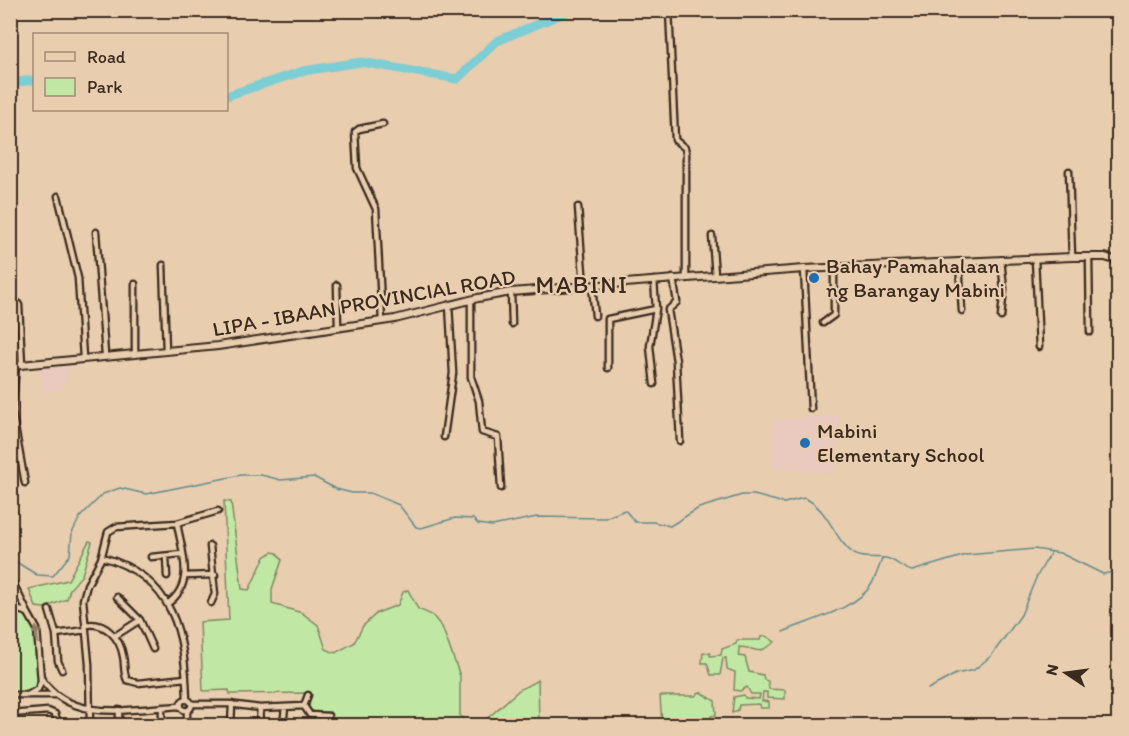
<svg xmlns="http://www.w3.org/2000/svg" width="1129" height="736" font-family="Itim,sans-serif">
<rect width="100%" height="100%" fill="#e8cdaf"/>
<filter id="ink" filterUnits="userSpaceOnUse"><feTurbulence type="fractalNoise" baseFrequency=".0167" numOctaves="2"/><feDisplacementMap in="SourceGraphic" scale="12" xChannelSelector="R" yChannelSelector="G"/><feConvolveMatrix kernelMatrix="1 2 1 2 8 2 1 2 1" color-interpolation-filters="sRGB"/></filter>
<g filter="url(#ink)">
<path fill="#eac9bf" d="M 65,361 L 67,383 L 63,384 L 63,390 L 42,392 L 40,366 Z
M 839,416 L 835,473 L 773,468 L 773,419 Z"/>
<path fill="#c0e8a4" stroke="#7e8961" stroke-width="1.5" d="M 224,501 L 231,502 L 242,589 L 249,590 L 265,557 L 272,552 L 277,553 L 282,560 L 272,589 L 272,604 L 302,613 L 318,625 L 326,649 L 335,653 L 354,643 L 363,626 L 377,613 L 398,605 L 403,592 L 408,590 L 418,609 L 432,615 L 442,627 L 460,676 L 460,715 L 467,724 L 481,724 L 519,690 L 538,680 L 539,725 L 342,725 L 342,721 L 331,719 L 330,712 L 315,712 L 309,709 L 311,693 L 230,694 L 229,690 L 203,691 L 200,622 L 229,620 Z
M 89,541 L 92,542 L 82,575 L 70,589 L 67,599 L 44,608 L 36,607 L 29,589 L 68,580 Z
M 11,610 L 24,614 L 33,626 L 38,681 L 31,692 L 11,693 Z
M 766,636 L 775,642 C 753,657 761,648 739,647 L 739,656 L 745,657 L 749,672 L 763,675 L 764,680 L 768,681 L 769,689 L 785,690 L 785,699 L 767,698 L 767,692 L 763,692 L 762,701 L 769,702 L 769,708 L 760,708 L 759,704 L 739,705 L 738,710 L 732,713 L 734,697 L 744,695 L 745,698 L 759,699 L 760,694 L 751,694 L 747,687 L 740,691 L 734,690 L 735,672 L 727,669 L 726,658 L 723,658 L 720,675 L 711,675 L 707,663 L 702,663 L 703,652 L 710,653 L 710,656 L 721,655 L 722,649 L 736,644 L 737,640 L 760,640 L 761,637 Z
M 700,692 L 715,701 L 716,715 L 711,716 L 712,725 L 662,725 L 660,696 L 695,696 Z"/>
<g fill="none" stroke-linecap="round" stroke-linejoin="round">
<path stroke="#628c8b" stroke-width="1.5" d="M 10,558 L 37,575 L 53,576 L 70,555 L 72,533 L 80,517 L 103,494 L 120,488 L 146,494 L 241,475 L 261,475 L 281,480 L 314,477 L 336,489 L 352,493 L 370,493 L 399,505 L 416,527 L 421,528 L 455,518 L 473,519 L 478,524 L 492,526 L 537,517 L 605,518 L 625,510 L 635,522 L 653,522 L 670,526 L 699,508 L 742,495 L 754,495 L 784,503 L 804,498 C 830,509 832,538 854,554 C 864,560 876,556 886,558 C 896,560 902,569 912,571 L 966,555 L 1034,549 L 1060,553 L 1103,574 L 1118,571
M 783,632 C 807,621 857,609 871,585 C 876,577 879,567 882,559
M 928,689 L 956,674 L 974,670 L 991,656 L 1021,615 L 1036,578 L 1051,552"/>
<path stroke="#7cced4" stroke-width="9" d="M 10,83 L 34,80
M 226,96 L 303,71 L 361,62 L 457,79 L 497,41 L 571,10"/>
<g stroke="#3b2a1e" stroke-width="9">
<path id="minor" d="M 669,10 L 675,140 L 685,148 L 686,153 L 686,277
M 1069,171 L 1072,257
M 58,196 L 78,278 L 83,358
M 578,207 L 584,286
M 96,232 L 105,355
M 712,236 L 715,275
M 1089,257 L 1090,332
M 1035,258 L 1039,347
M 1001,260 L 1004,289 L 1001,317
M 959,263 L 962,311
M 163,265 L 166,351
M 804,269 L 811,409
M 673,278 L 677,302 L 668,310 L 676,361 L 680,441
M 135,284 L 135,353
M 337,285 L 338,327
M 592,285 L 595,316
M 511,292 L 512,324
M 10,298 L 14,298 L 19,305 L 22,365
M 471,300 L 471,377 L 479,401 L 482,432 L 498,437 L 501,488
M 382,321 L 376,209 L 357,168 L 355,132 L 359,129 L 383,124
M 823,323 L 834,315 L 834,267
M 16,366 L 12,411 L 25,483
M 608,368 L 608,319 L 656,309 L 654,280
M 654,384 L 650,346 L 656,309
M 444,437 L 453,373 L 449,305
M 210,546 L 215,594 L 211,603
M 102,557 C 175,577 185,635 187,700
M 151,557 L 182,554
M 166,557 L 167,576
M 185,576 L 215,575
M 10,577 L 28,613
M 117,597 L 140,620 L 153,649
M 167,604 C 196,584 182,553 177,523
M 10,607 L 28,613 L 37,629 L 41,681 L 38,689 L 28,695
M 49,610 L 56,634
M 86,625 C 105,621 120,638 123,656 C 125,664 123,672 127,680
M 115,636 L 140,620
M 62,670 L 58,661 L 56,634 L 86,630
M 41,678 C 71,725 135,708 181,706
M 127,680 L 138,683 L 186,678
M 10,695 L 56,695
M180.5 705a5.5 5.5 0 1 1 11 0a5.5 5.5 0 1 1-11 0Z
M 192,704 L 229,704 L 260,708 L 259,726
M 304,706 L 310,715 L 328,716 L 328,726
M 304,706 L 308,695
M 260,708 L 304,706
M 119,710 L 119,726
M 187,711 L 187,726
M 10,714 L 48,711 L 55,714 L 59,726
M 90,726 L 89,664 L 83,600 L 87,585 L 101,559 L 108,532 L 116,527 L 177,523 L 218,511
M 162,726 L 162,707
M 211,726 L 211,724
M 231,726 L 232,704
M 283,726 L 285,707"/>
</g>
<g stroke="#3b2a1e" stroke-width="10">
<path id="secondary" d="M 10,366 L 218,346 L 395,319 L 478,298 L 511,292 L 804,269 L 1072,257 L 1105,257 L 1118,261"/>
</g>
<use href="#minor" stroke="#e8cdaf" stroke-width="4.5"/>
<use href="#secondary" stroke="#e8cdaf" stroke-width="6"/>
</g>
<defs><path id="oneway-solid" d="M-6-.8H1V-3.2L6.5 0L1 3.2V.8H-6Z" transform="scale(1.5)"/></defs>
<use fill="#927c66" href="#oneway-solid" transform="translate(37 635) rotate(-97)"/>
</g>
<g fill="#1f6fb2" stroke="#e8cdaf" stroke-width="2">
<circle cx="814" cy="278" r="6"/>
<circle cx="805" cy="443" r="6"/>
</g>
<g text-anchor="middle" stroke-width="4.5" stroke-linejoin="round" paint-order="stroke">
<g font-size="21" fill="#3b2a1e" stroke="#e8cdaf" text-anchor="start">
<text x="826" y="273">Bahay Pamahalaan<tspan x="826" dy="24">ng Barangay Mabini</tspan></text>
<text x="817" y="438">Mabini<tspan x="817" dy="24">Elementary School</tspan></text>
</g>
<g font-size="21" fill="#3b2a1e" stroke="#e8cdaf">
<text transform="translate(364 303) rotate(-10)" y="7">LIPA - IBAAN PROVINCIAL ROAD</text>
</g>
<g font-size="24" letter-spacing="1.5" fill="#3b2a1e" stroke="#e8cdaf">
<text x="582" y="293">MABINI</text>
</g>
</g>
<rect width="1129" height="736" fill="none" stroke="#e8cdaf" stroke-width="36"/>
<rect x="18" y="18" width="1093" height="700" fill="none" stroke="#3b2a1e" stroke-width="2" filter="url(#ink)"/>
<rect x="33" y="33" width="195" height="78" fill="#e8cdaf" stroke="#a38c75" stroke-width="1.5"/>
<rect x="45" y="52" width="30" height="9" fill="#e8cdaf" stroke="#a38c75" stroke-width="1.5"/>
<text x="87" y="63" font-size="18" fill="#3b2a1e">Road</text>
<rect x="45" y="78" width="30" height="18" fill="#c0e8a4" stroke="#a38c75" stroke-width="1.5"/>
<text x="87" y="93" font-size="18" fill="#3b2a1e">Park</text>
<g transform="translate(1066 673) rotate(283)" stroke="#e8cdaf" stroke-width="4.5" paint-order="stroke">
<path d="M0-4.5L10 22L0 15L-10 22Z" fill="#3b2a1e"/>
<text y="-9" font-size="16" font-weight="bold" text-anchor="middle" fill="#3b2a1e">N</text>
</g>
</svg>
